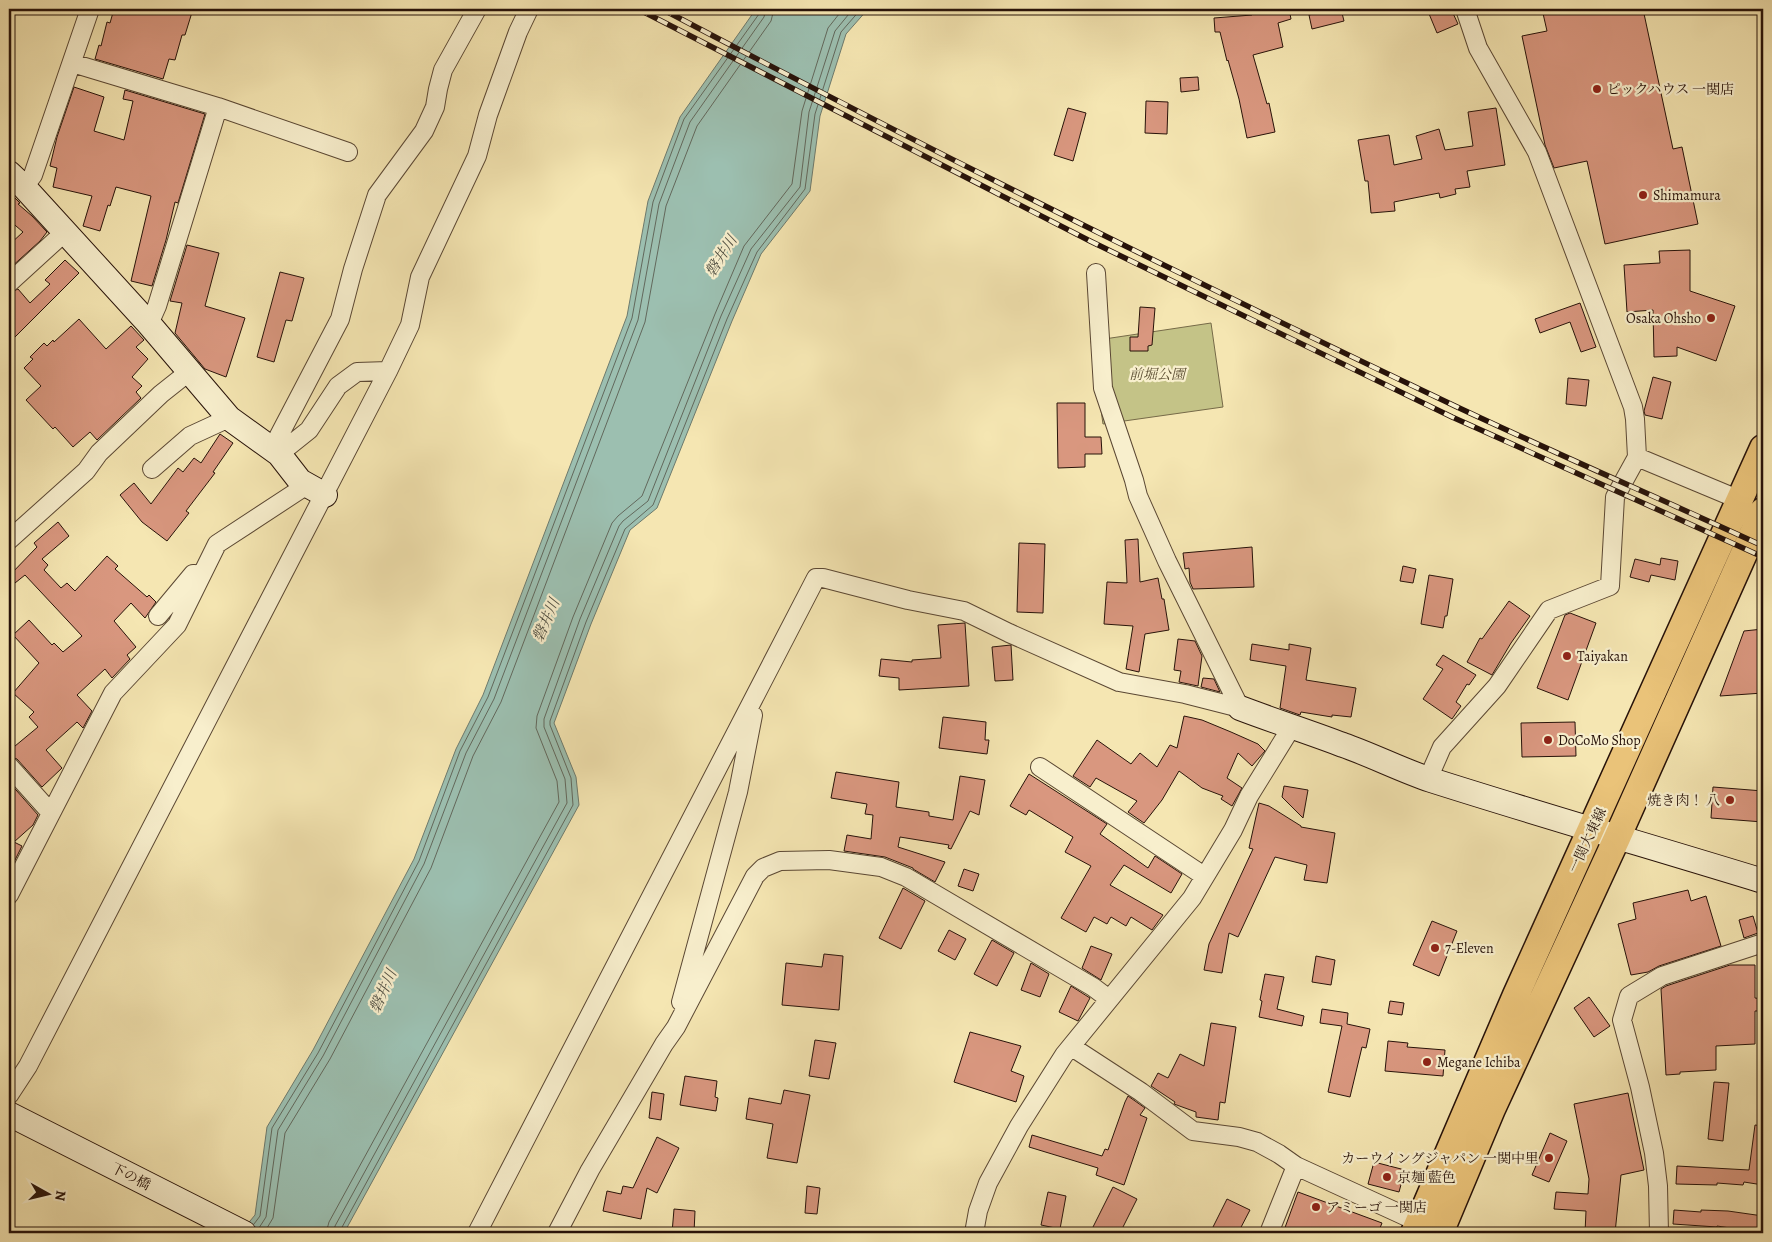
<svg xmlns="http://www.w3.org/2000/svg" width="1772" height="1242" font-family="Alegreya,'Noto Serif JP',serif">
<rect width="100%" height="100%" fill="#f5e6b2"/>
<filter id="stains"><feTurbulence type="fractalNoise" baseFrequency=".004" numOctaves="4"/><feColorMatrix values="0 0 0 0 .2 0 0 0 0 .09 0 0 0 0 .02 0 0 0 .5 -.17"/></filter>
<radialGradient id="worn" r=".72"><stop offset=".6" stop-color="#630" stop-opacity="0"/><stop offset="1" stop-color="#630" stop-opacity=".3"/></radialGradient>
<path fill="#c4c387" stroke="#766a48" d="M 1211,323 L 1223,407 L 1103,424 L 1091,341 Z"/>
<path fill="#9cbfb0" stroke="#6d7a6d" d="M 756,9 L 868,9 L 846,34 L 820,116 L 810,191 L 761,254 L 732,321 L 657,508 L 630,530 L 591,624 L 554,723 L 576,777 L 579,805 L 344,1233 L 240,1233 L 255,1215 L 267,1127 L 313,1050 L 414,859 L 456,749 L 483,695 L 627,316 L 648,201 L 680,117 Z"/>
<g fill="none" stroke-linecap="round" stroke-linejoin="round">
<path stroke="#62685c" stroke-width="1" d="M 254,1224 L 260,1216 L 272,1128 L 318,1053 L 419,861 L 460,751 L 488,697 L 632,318 L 653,202 L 684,119 L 759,14 L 760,9
M 257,1231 L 266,1217 L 278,1130 L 323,1056 L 424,864 L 466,753 L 494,699 L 638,320 L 659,204 L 690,122 L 764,17 L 766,9
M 264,1233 L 273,1218 L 285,1133 L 330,1059 L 431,868 L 473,756 L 501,702 L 645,322 L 666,206 L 697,126 L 771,21 L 774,9
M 326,1233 L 329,1222 L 559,802 L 557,781 L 536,728 L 537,716 L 573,617 L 612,523 L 618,516 L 642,496 L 715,314 L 744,246 L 792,184 L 802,111 L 828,28 L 843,9
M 334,1233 L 335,1226 L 567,803 L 565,779 L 544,727 L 544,719 L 580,619 L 619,526 L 623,521 L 648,501 L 721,316 L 751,249 L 800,187 L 809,112 L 835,31 L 853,9
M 340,1233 L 341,1229 L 573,805 L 571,778 L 550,725 L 550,721 L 586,622 L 625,529 L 653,505 L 727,319 L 757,252 L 805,189 L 815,114 L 841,32 L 861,9"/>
</g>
<path fill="#d9977f" stroke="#271209" d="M 114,9 L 193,9 L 185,35 L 182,35 L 175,60 L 169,59 L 163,79 L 95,59 L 99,45 L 101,46 L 107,22 L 110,23 Z
M 1251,9 L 1289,9 L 1291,19 L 1278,23 L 1283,47 L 1253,55 L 1267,104 L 1269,103 L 1275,132 L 1247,138 L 1239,99 L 1228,60 L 1227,61 L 1220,32 L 1215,32 L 1214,18 L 1252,15 Z
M 1335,9 L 1341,9 L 1344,21 L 1312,29 L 1309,15 Z
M 1427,9 L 1451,9 L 1458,24 L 1437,33 Z
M 1542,9 L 1643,9 L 1673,149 L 1682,147 L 1698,224 L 1605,244 L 1587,161 L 1554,168 L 1545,145 L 1522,36 L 1547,31 Z
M 1198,77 L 1199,90 L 1181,92 L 1180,78 Z
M 74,87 L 104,97 L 94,131 L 124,140 L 133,101 L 123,99 L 125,90 L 205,114 L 178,203 L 175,202 L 166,240 L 152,286 L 131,281 L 151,196 L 116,187 L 110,206 L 108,205 L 100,231 L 83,226 L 92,196 L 53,187 L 57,168 L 50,166 L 57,137 Z
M 1146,101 L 1168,102 L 1167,134 L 1145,133 Z
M 1068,108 L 1086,113 L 1073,161 L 1054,155 Z
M 1496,108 L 1505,165 L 1467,171 L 1470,187 L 1455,189 L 1456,194 L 1440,198 L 1439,193 L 1394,202 L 1395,211 L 1371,213 L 1368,181 L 1365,181 L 1358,140 L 1389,135 L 1394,165 L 1422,159 L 1416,136 L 1439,129 L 1445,150 L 1473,146 L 1468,112 Z
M 9,192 L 20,203 L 18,204 L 32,216 L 47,232 L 40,241 L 9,269 L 9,245 L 23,232 L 9,220 Z
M 187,245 L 219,253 L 205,306 L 245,318 L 226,377 L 205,369 L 175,333 L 182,303 L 170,301 Z
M 1690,250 L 1690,291 L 1735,306 L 1716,361 L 1677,347 L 1677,356 L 1654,357 L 1653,310 L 1627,312 L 1624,265 L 1660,263 L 1659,251 Z
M 65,260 L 79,273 L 9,343 L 9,293 L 18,289 L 30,303 L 50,284 L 45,280 Z
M 280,272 L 304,278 L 292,321 L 286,320 L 274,362 L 257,357 Z
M 1580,303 L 1596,347 L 1581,352 L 1570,322 L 1540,333 L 1535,319 Z
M 1140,307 L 1155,308 L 1152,345 L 1148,346 L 1148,351 L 1130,351 L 1130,337 L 1138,337 Z
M 79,319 L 106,349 L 131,326 L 144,340 L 136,347 L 148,359 L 132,377 L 142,386 L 136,392 L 141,398 L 97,440 L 90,432 L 73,447 L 55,427 L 53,429 L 26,400 L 41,386 L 24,368 L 33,359 L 30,357 L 44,343 L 47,346 L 53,340 L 54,342 Z
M 1653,377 L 1671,382 L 1662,419 L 1645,415 L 1644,411 Z
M 1568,378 L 1589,380 L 1586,406 L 1566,404 Z
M 1057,403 L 1085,403 L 1085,437 L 1101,437 L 1102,454 L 1085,454 L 1085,467 L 1058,468 Z
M 220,434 L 233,443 L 213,472 L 215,473 L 186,511 L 189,513 L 167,541 L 142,522 L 120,495 L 134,483 L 151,504 L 178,468 L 183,472 L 194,458 L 201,463 Z
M 58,522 L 69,536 L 42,559 L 48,565 L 44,570 L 61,588 L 67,583 L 75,591 L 107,556 L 118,566 L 115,569 L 147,597 L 149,595 L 156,602 L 145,618 L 131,603 L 114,621 L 136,647 L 127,655 L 130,659 L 112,678 L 105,669 L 77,695 L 92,711 L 83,728 L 77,722 L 46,750 L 62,768 L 42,787 L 17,759 L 9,756 L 9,751 L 38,727 L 29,717 L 34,712 L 13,693 L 39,663 L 13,635 L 29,620 L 52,645 L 54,643 L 63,652 L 82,636 L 25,575 L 15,583 L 9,576 L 37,547 L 34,543 Z
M 1138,539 L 1140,582 L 1158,578 L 1162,599 L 1164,599 L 1169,630 L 1145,634 L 1139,672 L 1126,669 L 1133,626 L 1104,624 L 1107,582 L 1127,583 L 1125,540 Z
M 1019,543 L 1045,544 L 1043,613 L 1017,612 Z
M 1252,547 L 1254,587 L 1193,589 L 1190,582 L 1189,568 L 1185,569 L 1183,553 Z
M 1661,558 L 1678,561 L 1675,580 L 1651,575 L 1649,582 L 1630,577 L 1635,559 L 1660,565 Z
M 1403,566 L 1416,569 L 1413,583 L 1400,581 Z
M 1429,575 L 1453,579 L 1447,616 L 1445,616 L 1443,628 L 1421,624 Z
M 1509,601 L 1530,616 L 1511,643 L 1492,675 L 1467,662 L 1480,638 L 1482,639 Z
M 1570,613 L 1596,623 L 1568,700 L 1537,688 L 1565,615 Z
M 965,623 L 969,686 L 899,690 L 899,678 L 879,676 L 881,659 L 912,662 L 912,660 L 941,658 L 938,625 Z
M 1763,629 L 1763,693 L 1720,696 L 1744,631 Z
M 1178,639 L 1195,641 L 1202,656 L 1198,686 L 1179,682 L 1181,671 L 1174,670 Z
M 1252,644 L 1289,650 L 1289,644 L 1311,648 L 1306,680 L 1356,688 L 1351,717 L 1332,715 L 1332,717 L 1301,712 L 1300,715 L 1280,708 L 1286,666 L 1250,660 Z
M 1011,645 L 1013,680 L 995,681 L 992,647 Z
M 1443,655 L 1476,675 L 1469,685 L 1467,684 L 1456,702 L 1461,706 L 1452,719 L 1423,699 L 1443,669 L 1436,665 Z
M 1203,678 L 1214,679 L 1220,692 L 1201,687 Z
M 1184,716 L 1202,720 L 1231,732 L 1258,744 L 1265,751 L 1252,766 L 1238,753 L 1227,778 L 1242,788 L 1232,806 L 1221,799 L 1223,796 L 1202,788 L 1179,771 L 1162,800 L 1144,823 L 1128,812 L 1137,801 L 1096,778 L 1090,787 L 1073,776 L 1097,740 L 1131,764 L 1140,753 L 1157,767 L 1170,745 L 1177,748 Z
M 943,717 L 986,722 L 985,740 L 989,740 L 987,754 L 939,748 Z
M 1575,722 L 1576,756 L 1522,757 L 1521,723 Z
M 836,772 L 899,782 L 896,807 L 929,812 L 929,816 L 953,820 L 960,776 L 985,780 L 979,815 L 970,811 L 951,849 L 948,848 L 949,845 L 900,837 L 898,847 L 945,862 L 935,882 L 913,869 L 913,868 L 885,857 L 844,851 L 847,835 L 871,839 L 873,815 L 865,814 L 867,804 L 831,798 Z
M 1029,774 L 1107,824 L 1100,834 L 1148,868 L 1155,856 L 1182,874 L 1171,893 L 1124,865 L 1110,885 L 1163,915 L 1152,930 L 1131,917 L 1126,926 L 1111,917 L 1107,924 L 1094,917 L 1086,932 L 1061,918 L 1091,866 L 1065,852 L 1073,837 L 1029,810 L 1026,815 L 1010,806 Z
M 9,782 L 38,815 L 33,825 L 14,842 L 22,846 L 9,872 Z
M 1284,786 L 1308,790 L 1303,818 L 1282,797 Z
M 1713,787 L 1763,791 L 1763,822 L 1711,818 Z
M 1259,803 L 1269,806 L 1301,826 L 1301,827 L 1335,833 L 1327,883 L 1304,880 L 1307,865 L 1275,857 L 1238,937 L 1229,933 L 1222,973 L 1204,970 L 1209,944 L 1253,849 L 1249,848 Z
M 964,869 L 979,874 L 973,891 L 958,886 Z
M 903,888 L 925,901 L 901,949 L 879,938 Z
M 1688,890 L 1691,901 L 1706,896 L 1721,946 L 1659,966 L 1648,972 L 1631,975 L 1618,924 L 1636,919 L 1633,903 Z
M 1753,916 L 1758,933 L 1744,938 L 1739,920 Z
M 1432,921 L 1457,931 L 1439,976 L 1413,965 Z
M 949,930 L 966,939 L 955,960 L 938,951 Z
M 992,940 L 1014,953 L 997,986 L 974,974 Z
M 1091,946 L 1112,954 L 1101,980 L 1082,968 Z
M 824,954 L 843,956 L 839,1010 L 782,1005 L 786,963 L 822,967 Z
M 1316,956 L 1335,960 L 1331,985 L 1312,982 Z
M 1031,963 L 1049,974 L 1040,997 L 1021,990 Z
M 1730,965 L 1755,965 L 1755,998 L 1763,999 L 1763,1011 L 1755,1011 L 1755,1044 L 1716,1046 L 1716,1070 L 1680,1072 L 1680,1074 L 1666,1075 L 1661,989 L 1666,986 Z
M 1265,974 L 1284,977 L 1277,1009 L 1304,1016 L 1302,1026 L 1259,1017 L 1262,1001 L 1260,1000 Z
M 1071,986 L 1090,998 L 1078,1021 L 1059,1012 Z
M 1589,997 L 1610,1026 L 1594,1037 L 1574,1008 Z
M 1390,1001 L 1404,1003 L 1402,1015 L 1388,1013 Z
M 1322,1009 L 1348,1013 L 1347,1024 L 1370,1029 L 1366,1048 L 1362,1047 L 1350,1097 L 1328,1092 L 1342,1026 L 1320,1023 Z
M 1211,1023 L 1236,1027 L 1225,1103 L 1220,1102 L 1218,1120 L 1196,1117 L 1196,1112 L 1174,1104 L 1175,1102 L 1151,1086 L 1158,1073 L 1168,1078 L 1180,1054 L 1204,1066 Z
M 970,1032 L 1021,1046 L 1011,1071 L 1024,1076 L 1016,1102 L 954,1082 Z
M 815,1040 L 836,1043 L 829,1079 L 809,1076 Z
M 1388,1041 L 1408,1043 L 1407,1047 L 1445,1050 L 1443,1076 L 1385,1071 Z
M 685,1076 L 717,1081 L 715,1097 L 718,1098 L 716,1111 L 680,1105 Z
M 1714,1082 L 1729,1083 L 1723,1141 L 1708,1139 Z
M 784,1090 L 810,1095 L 797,1163 L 767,1158 L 773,1124 L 746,1119 L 749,1098 L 781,1104 Z
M 652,1092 L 664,1094 L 661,1120 L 649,1118 Z
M 1628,1093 L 1644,1170 L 1621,1175 L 1615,1233 L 1585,1233 L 1586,1211 L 1554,1209 L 1556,1192 L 1588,1194 L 1589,1179 L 1574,1104 Z
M 1128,1096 L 1145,1108 L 1140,1115 L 1147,1118 L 1124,1185 L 1096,1175 L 1098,1168 L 1029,1147 L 1032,1135 L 1102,1156 L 1105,1149 L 1108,1150 L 1125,1102 Z
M 1755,1125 L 1763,1126 L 1763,1185 L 1744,1182 L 1743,1185 L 1717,1183 L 1717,1185 L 1676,1184 L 1677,1166 L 1749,1170 Z
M 1550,1133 L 1567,1141 L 1549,1182 L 1532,1175 Z
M 657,1137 L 679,1148 L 657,1193 L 647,1188 L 641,1219 L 603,1211 L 607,1191 L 621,1194 L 623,1186 L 633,1188 Z
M 1374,1162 L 1405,1170 L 1399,1192 L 1368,1184 Z
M 807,1186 L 820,1188 L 817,1214 L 805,1213 Z
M 1113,1187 L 1137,1199 L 1120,1233 L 1110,1229 L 1108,1233 L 1090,1233 Z
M 1048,1192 L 1066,1196 L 1060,1229 L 1041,1225 Z
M 1298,1192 L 1382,1223 L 1378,1233 L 1283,1233 Z
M 1227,1199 L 1250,1210 L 1238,1233 L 1210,1233 Z
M 674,1209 L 695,1211 L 694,1233 L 672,1233 Z
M 1674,1210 L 1701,1212 L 1701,1210 L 1728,1211 L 1763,1216 L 1763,1229 L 1743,1230 L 1717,1226 L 1717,1227 L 1673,1224 Z"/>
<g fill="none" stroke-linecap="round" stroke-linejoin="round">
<g stroke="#5a4733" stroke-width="20">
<path id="street" d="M 72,63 L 218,107 L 348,152
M 24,187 L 33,175 L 90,9
M 1096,273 L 1103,388 L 1134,480 L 1138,496 L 1167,561 L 1240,708
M 9,283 L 65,232
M 149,324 L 157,306 L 218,107
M 272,449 L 340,319 L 353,269 L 377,195 L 424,131 L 435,107 L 438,89 L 443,70 L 477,9
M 279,454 L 309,430 L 338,386 L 357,372 L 388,371
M 1637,457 L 1740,500
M 152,469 L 190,436 L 229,418
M 9,540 L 86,471 L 99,453 L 161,394 L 190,371
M 158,616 L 193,574 L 195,574
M 9,766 L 51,813
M 1040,767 L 1204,876
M 1428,779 L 1442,747 L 1497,686 L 1549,610 L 1610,586 L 1615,497 L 1637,457 L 1635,419 L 1633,407 L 1537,152 L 1478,48 L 1465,9
M 9,895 L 113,693 L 177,625 L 217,544 L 307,485
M 681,1002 L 738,792 L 753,715
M 1072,1047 L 1141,1092 L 1193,1131 L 1239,1137 L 1257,1142 L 1279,1154 L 1296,1166 L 1418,1222
M 9,1095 L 28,1066 L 388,371 L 410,325 L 420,277 L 477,156 L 488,115 L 518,32 L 529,9
M 477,1233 L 816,578 L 823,578 L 908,600 L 964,611 L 1009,633 L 1119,682 L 1185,694 L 1240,708
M 557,1233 L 590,1170 L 664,1044 L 676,1027 L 755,876 L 763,868 L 780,861 L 829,860 L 881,867 L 906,877 L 1093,987 L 1109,999
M 974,1233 L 978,1211 L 988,1183 L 1019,1126 L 1064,1055 L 1192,898 L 1233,830 L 1249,796 L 1291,728
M 1269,1233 L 1296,1166
M 1659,1233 L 1658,1186 L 1654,1153 L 1640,1087 L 1622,1020 L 1629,996 L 1662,976 L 1763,943"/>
</g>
<g stroke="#271209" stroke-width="26">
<path id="secondary" d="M 9,173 L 24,187 L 149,324 L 229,418 L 279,454 L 300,481 L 325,495
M 1240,708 C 1274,721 1309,732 1343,745 C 1372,755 1401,770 1431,780 C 1541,815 1652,847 1763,881
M 9,1114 L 244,1233"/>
</g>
<g stroke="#271209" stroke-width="29">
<path id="primary" d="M 1414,1233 L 1516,995 L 1763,448
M 1440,1233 L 1492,1109 L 1617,838 L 1763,511"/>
</g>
<use href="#street" stroke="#f8efcd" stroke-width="18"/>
<use href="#secondary" stroke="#f8efcd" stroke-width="24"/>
<use href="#primary" stroke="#eac379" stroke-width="26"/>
<g stroke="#271209" stroke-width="5.5">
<path id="rail" d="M 638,9 L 1090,241 L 1452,417 L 1763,557
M 662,9 C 923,147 1188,279 1455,406 C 1557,454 1661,499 1763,546"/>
</g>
<use href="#rail" stroke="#f8efcd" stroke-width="4" stroke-dasharray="11" stroke-linecap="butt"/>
</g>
<g fill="#8f2418" stroke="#f8efcd" stroke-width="2">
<circle cx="1597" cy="89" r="5"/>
<circle cx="1643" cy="195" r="5"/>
<circle cx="1711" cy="318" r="5"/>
<circle cx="1567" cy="656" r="5"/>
<circle cx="1548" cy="740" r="5"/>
<circle cx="1730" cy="800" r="5"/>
<circle cx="1435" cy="948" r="5"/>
<circle cx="1427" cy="1062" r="5"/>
<circle cx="1549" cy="1158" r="5"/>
<circle cx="1387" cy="1177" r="5"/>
<circle cx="1316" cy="1207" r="5"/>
</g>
<g text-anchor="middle" stroke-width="4.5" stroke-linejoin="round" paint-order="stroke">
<g font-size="14" fill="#271209" stroke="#f8efcd" text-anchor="start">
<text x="1607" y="94">ピックハウス 一関店</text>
<text x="1653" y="200">Shimamura</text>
<text x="1701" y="323" text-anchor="end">Osaka Ohsho</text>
<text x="1577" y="661">Taiyakan</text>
<text x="1558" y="745">DoCoMo Shop</text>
<text x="1720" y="805" text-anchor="end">焼き肉！ 八</text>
<text x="1445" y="953">7-Eleven</text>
<text x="1437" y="1067">Megane Ichiba</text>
<text x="1539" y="1163" text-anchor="end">カーウイングジャパン 一関中里</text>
<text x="1397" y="1182">京麺 藍色</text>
<text x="1326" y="1212">アミーゴ 一関店</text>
</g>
<g font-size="14" font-style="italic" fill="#5e5035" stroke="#f8efcd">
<text x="1157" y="379">前堀公園</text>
</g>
<g font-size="14" fill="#271209" stroke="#f8efcd">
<text transform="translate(1587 840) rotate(-65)" y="5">一関大東線</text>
<text transform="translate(131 1176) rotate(27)" y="5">下の橋</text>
</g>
<g font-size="15" font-style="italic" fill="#504f43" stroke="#f8efcd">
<text transform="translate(721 256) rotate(-58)" y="5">磐井川</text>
<text transform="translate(546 620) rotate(-66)" y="5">磐井川</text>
<text transform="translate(383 991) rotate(-66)" y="5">磐井川</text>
</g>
</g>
<rect width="1772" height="1242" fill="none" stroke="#f5e6b2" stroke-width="30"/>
<rect x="10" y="10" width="1752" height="1222" fill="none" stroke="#271209" stroke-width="2.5"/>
<rect x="15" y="15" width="1742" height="1212" fill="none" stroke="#271209"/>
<g transform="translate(48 1194) rotate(98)" stroke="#f8efcd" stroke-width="4" paint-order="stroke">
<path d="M0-4L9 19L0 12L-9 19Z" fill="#271209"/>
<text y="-8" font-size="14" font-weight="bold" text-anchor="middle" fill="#271209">N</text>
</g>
<rect width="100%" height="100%" filter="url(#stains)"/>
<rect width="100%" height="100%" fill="url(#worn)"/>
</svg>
